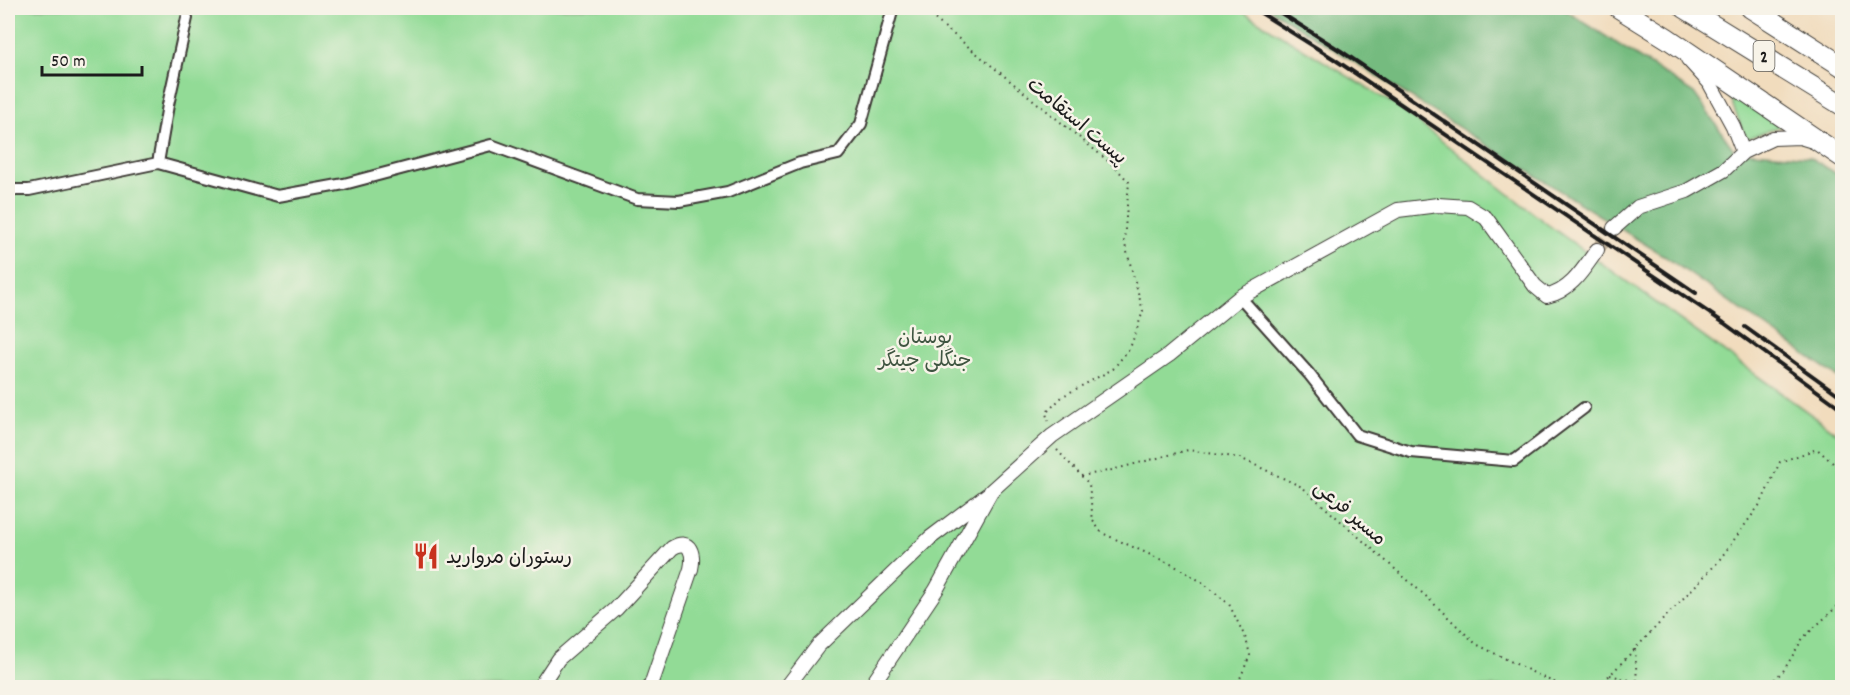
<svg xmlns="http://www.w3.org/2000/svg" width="1850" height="695" font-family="Dekko,'Playpen Sans Arabic',sans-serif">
<rect width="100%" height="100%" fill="#f7f3e8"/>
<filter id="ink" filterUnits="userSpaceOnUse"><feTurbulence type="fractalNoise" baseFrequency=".0167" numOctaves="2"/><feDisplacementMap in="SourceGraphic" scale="12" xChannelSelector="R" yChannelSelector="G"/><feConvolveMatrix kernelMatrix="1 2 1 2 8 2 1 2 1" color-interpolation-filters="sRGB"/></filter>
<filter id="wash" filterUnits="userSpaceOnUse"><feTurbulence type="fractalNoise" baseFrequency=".008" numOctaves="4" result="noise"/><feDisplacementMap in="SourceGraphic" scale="24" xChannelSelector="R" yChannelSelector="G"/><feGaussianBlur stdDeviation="1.35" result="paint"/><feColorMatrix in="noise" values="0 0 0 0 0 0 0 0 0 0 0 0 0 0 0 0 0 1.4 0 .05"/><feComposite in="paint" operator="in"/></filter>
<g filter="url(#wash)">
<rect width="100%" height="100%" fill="#f1dcbd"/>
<path fill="#92db96" stroke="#577c59" stroke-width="1.5" d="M 8,8 L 1237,8 L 1400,108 L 1547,224 L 1842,437 L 1842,687 L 8,687 Z
M 1726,88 L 1781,126 L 1746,139 Z"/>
<path fill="#75bb7f" stroke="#486c4e" stroke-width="1.5" d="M 1268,8 L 1562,8 L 1694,93 L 1734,150 L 1809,157 L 1842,177 L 1842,380 L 1664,256 Z"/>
</g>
<g filter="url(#ink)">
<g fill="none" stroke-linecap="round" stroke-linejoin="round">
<path stroke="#c6b69d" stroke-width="14" stroke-dasharray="14 7" stroke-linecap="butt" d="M 1597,250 L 1614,228"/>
<g stroke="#3c3934" stroke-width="14">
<path id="minor" d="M 158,163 L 168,105 L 187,18
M 8,190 L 29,190 L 158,163 L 278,196 L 344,184 L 491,145 L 637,199 L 679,201 L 728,192 L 800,163 L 838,154 L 861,124 L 893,8
M 1240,297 L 1309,374 L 1357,435 L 1411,452 L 1514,461 L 1584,408"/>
</g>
<g stroke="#3c3934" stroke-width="16">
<path id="tertiary" d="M 1688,59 L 1709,82 L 1733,126 L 1743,152
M 1614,228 L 1638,207 L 1687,191 L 1724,170 L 1743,152 L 1773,138 L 1800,137 L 1813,141
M 539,688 L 558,659 L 616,609 L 672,548 C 691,537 694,555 691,569 L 650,688
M 786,688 L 818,646 L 930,538 L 987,495
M 870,688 L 936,590 L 991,491 L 1052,436 L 1169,355 L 1240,297 L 1398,210 L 1438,205 L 1468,207 L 1486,218 L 1535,286 L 1547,296 C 1571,291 1584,268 1597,250"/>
</g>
<g stroke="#3c3934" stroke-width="22">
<path id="motorway" d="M 1619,8 L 1667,38 L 1842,157
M 1685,8 L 1842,105
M 1751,8 L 1842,66"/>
</g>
<path stroke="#3c3934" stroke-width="2" stroke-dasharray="1.5 4.5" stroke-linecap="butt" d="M 921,8 L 1113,165 L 1129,182 L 1124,241 L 1143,311 L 1138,326 L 1130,348 L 1113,369 L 1063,396 L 1046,413 L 1048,421
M 1057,450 L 1089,484 L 1093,521 L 1102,533 L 1173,565 L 1202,582 L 1229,604 L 1246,639 L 1250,655 L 1236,688
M 1081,476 L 1108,471 L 1188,450 L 1240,458 L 1302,487 L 1429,599 L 1476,644 L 1546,679 L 1570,688
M 1635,649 L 1637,682
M 1610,675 L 1637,682 L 1641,688
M 1594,688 L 1610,675 L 1717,563 L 1761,503 L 1780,462 L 1817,449 L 1842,471
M 1766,688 L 1784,670 L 1803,638 L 1842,602"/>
<use href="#minor" stroke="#fff" stroke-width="10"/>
<use href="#tertiary" stroke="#fff" stroke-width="14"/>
<use href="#motorway" stroke="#fff" stroke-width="20"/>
<path stroke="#1c1c1c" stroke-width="4" d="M 1253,8 L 1334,59 L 1724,323 L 1842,409
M 1273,8 L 1341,51 L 1696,293
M 1745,327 L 1842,397"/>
</g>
</g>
<defs>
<g id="restaurant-bare" transform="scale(2.07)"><path d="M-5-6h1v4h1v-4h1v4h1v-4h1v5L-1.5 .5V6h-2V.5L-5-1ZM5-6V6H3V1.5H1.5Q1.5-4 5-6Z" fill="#c8321e" stroke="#f7f3e8" stroke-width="2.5" paint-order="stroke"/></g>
</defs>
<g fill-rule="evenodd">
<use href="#restaurant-bare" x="426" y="556"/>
</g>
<g text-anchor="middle" stroke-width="5" stroke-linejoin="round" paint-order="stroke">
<rect fill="#f7f3e8" stroke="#5e5c59" stroke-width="1.5" x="1753.5" y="41" width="21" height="30" rx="4.5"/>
<g font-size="18" font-weight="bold" fill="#1c1c1c">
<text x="1764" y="62">2</text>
</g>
<g font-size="20" fill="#1c1c1c" stroke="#f7f3e8">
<text transform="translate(1078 120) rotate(40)" y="7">پیست استقامت</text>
<text transform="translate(1351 512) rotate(41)" y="7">مسیر فرعی</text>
</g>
<g font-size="20" fill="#3f5541" stroke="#f7f3e8">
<text x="925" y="343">بوستان<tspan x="925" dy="23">جنگلی چیتگر</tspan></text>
</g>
<g font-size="20" fill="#1c1c1c" stroke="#f7f3e8" text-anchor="start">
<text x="446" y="563">رستوران مروارید</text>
</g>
</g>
<rect width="1850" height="695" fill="none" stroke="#f7f3e8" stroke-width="30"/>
<path d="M42 66v9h100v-9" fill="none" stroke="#1c1c1c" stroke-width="3"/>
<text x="51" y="66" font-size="18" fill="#1c1c1c" stroke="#f7f3e8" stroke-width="4.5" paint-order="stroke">50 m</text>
</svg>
